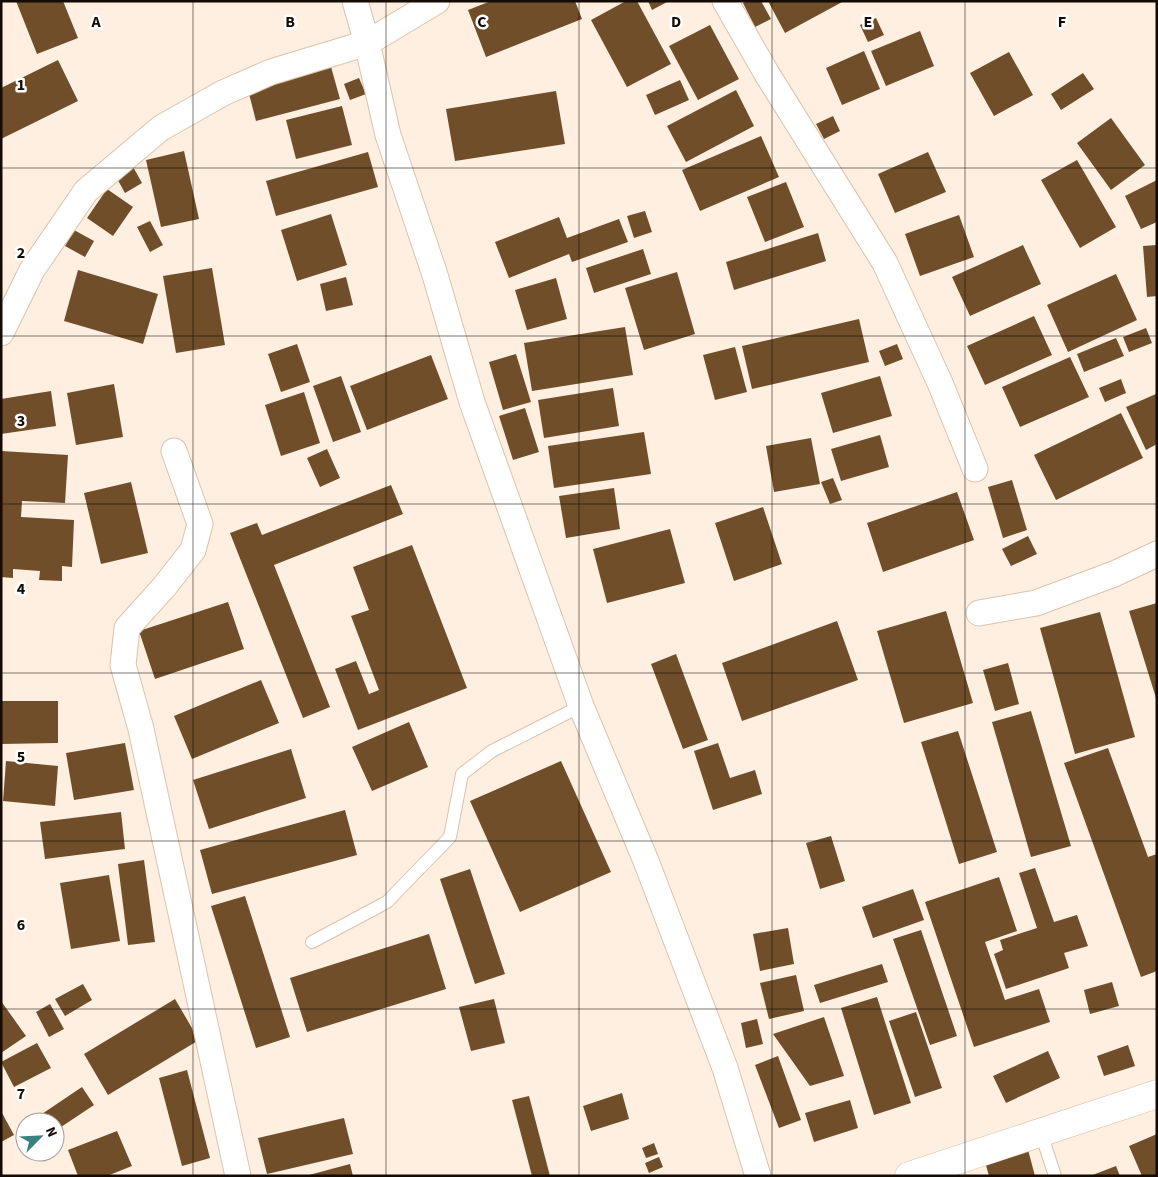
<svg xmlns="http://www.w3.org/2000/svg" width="1158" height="1177" font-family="'Source Sans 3',sans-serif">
<rect width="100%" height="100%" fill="#feefe1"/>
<path fill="#6f4e29" d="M 16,1 L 63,1 L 78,38 L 37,54 Z
M 491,1 L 575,1 L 582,19 L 486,57 L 468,10 Z
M 626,1 L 637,1 L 671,64 L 627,87 L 591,20 Z
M 648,1 L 669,1 L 652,10 Z
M 747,1 L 761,1 L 771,19 L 755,27 L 743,3 Z
M 768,1 L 844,1 L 785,33 Z
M 876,18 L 884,35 L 868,42 L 860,25 Z
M 710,25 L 739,79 L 698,100 L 669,46 Z
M 920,31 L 934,66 L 886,86 L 871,51 Z
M 864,51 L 880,89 L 842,105 L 826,68 Z
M 1009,52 L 1033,95 L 994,116 L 970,73 Z
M 328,56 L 340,99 L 256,121 L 245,78 Z
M 58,60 L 78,101 L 1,139 L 1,88 Z
M 1083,73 L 1094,89 L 1061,110 L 1051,94 Z
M 359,78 L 366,94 L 350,100 L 344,84 Z
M 680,80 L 689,100 L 655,115 L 646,95 Z
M 736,90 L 754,126 L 686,162 L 667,126 Z
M 556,91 L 565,144 L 455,161 L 446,109 Z
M 342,106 L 352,145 L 296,159 L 286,120 Z
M 833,116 L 840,131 L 824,139 L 816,124 Z
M 1111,118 L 1145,165 L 1111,190 L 1077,143 Z
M 761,136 L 779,177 L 700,211 L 682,170 Z
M 184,151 L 199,219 L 161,227 L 146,160 Z
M 368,152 L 378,187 L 276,216 L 266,181 Z
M 928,152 L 946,192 L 895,213 L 878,174 Z
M 127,156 L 142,183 L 125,193 L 110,166 Z
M 1077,160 L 1116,227 L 1080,248 L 1041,180 Z
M 1157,180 L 1157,222 L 1141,229 L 1125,196 Z
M 786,182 L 804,227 L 765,242 L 747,197 Z
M 107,189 L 133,207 L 113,236 L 87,218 Z
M 645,211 L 652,232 L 634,238 L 627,216 Z
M 331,214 L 347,265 L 297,281 L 281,230 Z
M 959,215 L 974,257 L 920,276 L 905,234 Z
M 559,217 L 567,238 L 619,219 L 628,242 L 572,262 L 569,254 L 509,278 L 495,242 Z
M 150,221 L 163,245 L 150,252 L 137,227 Z
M 74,230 L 94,241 L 85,257 L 65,246 Z
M 818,233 L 826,261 L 734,290 L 726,262 Z
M 1023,245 L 1041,284 L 970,316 L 952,277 Z
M 1157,245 L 1157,296 L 1147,297 L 1143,246 Z
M 643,249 L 651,274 L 594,293 L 586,268 Z
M 212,268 L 225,345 L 176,353 L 163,276 Z
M 78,270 L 158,294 L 143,344 L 64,321 Z
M 677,272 L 695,334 L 644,350 L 625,288 Z
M 1116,274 L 1137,320 L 1068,352 L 1047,305 Z
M 346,277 L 353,305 L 326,311 L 320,284 Z
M 556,278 L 567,319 L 527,330 L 515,290 Z
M 1034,316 L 1052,355 L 985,385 L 967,346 Z
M 859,319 L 869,362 L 752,389 L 742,346 Z
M 625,327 L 633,375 L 532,391 L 524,343 Z
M 1146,328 L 1152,343 L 1129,352 L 1123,337 Z
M 1116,338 L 1124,356 L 1084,372 L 1077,354 Z
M 297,344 L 310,382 L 281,392 L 268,354 Z
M 897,344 L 903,359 L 885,366 L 879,351 Z
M 735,347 L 747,392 L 715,400 L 703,355 Z
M 516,354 L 531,402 L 503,410 L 489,362 Z
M 431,355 L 448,399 L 367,430 L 350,386 Z
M 1070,357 L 1089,397 L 1020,427 L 1002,387 Z
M 341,376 L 361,432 L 333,442 L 313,386 Z
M 880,376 L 892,416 L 833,433 L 821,393 Z
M 1121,379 L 1126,393 L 1105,402 L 1099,388 Z
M 114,384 L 123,437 L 76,445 L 67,393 Z
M 613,388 L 619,426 L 544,438 L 538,400 Z
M 51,391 L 56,426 L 1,434 L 1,399 Z
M 304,392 L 320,443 L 281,456 L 265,405 Z
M 1156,394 L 1157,444 L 1146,450 L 1126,407 Z
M 525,408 L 539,452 L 513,460 L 499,416 Z
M 1121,413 L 1143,458 L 1056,500 L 1034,455 Z
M 644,432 L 651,474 L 554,488 L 548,446 Z
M 880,435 L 889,467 L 841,481 L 831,449 Z
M 811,438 L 820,484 L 774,492 L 766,446 Z
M 327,449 L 340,478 L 320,487 L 307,458 Z
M 1,451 L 68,455 L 65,503 L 22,501 L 21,517 L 74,520 L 72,567 L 62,566 L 62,581 L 39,580 L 40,571 L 13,569 L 13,578 L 1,577 Z
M 833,478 L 842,500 L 830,504 L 821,482 Z
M 1012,480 L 1027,530 L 1003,538 L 988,487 Z
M 131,482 L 148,553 L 101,564 L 84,493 Z
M 391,485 L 403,514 L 274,565 L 330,707 L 303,718 L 230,533 L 257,523 L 262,535 Z
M 614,488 L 620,529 L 566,538 L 559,496 Z
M 957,492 L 974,540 L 883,572 L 867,523 Z
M 763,507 L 782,564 L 734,581 L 715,523 Z
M 670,529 L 685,583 L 607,603 L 593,549 Z
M 1028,536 L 1037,554 L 1011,566 L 1002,549 Z
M 412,545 L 467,688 L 358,730 L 335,669 L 356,661 L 369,694 L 379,690 L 351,616 L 369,610 L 353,567 Z
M 228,602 L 244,649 L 155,679 L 139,631 Z
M 1157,603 L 1157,698 L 1156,698 L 1129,611 Z
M 946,611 L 973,703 L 904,723 L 877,631 Z
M 1100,612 L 1135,737 L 1075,754 L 1040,628 Z
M 837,621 L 858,680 L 742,721 L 722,663 Z
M 676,654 L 708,740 L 683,749 L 651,664 Z
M 1008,663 L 1019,704 L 995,711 L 983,670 Z
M 261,680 L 279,723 L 192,759 L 174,716 Z
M 1,701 L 58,701 L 58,743 L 1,744 Z
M 1031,711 L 1071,846 L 1031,857 L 992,722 Z
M 409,722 L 428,767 L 372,791 L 352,747 Z
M 958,731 L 997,852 L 959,864 L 921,742 Z
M 125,743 L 134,790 L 74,800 L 66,753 Z
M 718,743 L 730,778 L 755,770 L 762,794 L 713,810 L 694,751 Z
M 1108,748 L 1148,857 L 1157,854 L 1157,971 L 1141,977 L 1064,763 Z
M 291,749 L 306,798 L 209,829 L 193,780 Z
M 6,761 L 58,766 L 55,806 L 3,801 Z
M 561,761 L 611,872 L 520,912 L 470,801 Z
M 345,810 L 357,855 L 212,894 L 200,850 Z
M 121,812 L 125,849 L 45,859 L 40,822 Z
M 831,836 L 845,881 L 820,889 L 806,843 Z
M 144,860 L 155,942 L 128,945 L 118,864 Z
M 1035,868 L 1054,922 L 1077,915 L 1088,946 L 1064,953 L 1069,968 L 1006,989 L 994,954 L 1003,950 L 1000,940 L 1037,928 L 1019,873 Z
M 470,869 L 505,974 L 475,984 L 440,879 Z
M 109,875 L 120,941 L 71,949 L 60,883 Z
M 999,877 L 1017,931 L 985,942 L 1005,1000 L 1039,989 L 1050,1022 L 974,1047 L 925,902 Z
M 913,889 L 924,920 L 873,938 L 862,907 Z
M 245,896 L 290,1037 L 256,1048 L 211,906 Z
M 788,928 L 794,964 L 760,971 L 753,934 Z
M 921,930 L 957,1036 L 930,1045 L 893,939 Z
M 429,934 L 446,989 L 307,1032 L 290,978 Z
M 882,964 L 888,982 L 820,1003 L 814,985 Z
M 796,975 L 804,1011 L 769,1019 L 760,983 Z
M 1112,982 L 1119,1006 L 1090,1014 L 1084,990 Z
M 83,984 L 92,1000 L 65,1016 L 55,999 Z
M 877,997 L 911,1103 L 874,1115 L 841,1008 Z
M 175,999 L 199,1040 L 108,1095 L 84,1054 Z
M 494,999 L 505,1043 L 471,1051 L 459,1007 Z
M 1,1001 L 26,1036 L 1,1053 Z
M 50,1004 L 64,1029 L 49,1037 L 36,1012 Z
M 916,1012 L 942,1088 L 915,1097 L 889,1021 Z
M 824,1017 L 844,1076 L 810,1086 L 773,1034 Z
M 757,1019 L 763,1044 L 746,1048 L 741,1023 Z
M 37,1043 L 51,1068 L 14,1087 L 1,1062 Z
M 1128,1045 L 1135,1066 L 1104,1076 L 1097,1056 Z
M 1048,1051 L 1060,1078 L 1006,1103 L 993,1076 Z
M 778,1056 L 801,1120 L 779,1128 L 755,1065 Z
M 187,1070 L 210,1158 L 182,1166 L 159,1078 Z
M 82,1087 L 94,1105 L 55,1131 L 55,1122 L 30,1122 Z
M 622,1093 L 629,1119 L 591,1131 L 583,1106 Z
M 529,1096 L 550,1176 L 532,1176 L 512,1100 Z
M 850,1100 L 858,1128 L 814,1142 L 805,1113 Z
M 1,1111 L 14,1135 L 1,1142 Z
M 344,1118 L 353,1154 L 267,1174 L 258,1138 Z
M 117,1131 L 132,1166 L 107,1176 L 78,1176 L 68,1150 Z
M 1157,1134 L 1157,1176 L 1142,1176 L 1129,1146 Z
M 654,1143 L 658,1154 L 646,1158 L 642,1148 Z
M 1027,1146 L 1035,1176 L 989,1176 L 984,1158 Z
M 659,1157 L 663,1167 L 649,1173 L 645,1163 Z
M 350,1164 L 353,1176 L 309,1176 L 309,1175 Z
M 1116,1166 L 1120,1176 L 1090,1176 Z"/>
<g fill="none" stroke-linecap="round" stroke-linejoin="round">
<g stroke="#dac3ab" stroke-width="14">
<path id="service" d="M 312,942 L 387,902 L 450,837 L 462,774 L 492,751 L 581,706
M 1041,1133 L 1055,1176"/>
</g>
<g stroke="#dac3ab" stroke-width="27">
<path id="minor" d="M 355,1 L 367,43 L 388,135 L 435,275 L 472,402 L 581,706 L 646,861 L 725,1068 L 758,1176
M 725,1 L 767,74 L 885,263 L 940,383 L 975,469
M 1,333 L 32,270 L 86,191 L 161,128 L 223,93 L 271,72 L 367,43 L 437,1
M 174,451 L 200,524 L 193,550 L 164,587 L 127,628 L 123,665 L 141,729 L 238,1176
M 979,613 L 1036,603 L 1114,574 L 1157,554"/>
</g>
<g stroke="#dac3ab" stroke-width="29">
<path id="tertiary" d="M 909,1176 L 1157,1094"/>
</g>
<use href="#service" stroke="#fff" stroke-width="12"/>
<use href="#minor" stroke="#fff" stroke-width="25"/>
<use href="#tertiary" stroke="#fff" stroke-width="28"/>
</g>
<path fill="none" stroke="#130b04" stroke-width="1" stroke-opacity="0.55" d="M 193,1 L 193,1176M 386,1 L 386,1176M 579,1 L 579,1176M 772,1 L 772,1176M 965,1 L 965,1176M 1,168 L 1157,168M 1,336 L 1157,336M 1,504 L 1157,504M 1,673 L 1157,673M 1,841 L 1157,841M 1,1009 L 1157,1009"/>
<g font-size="16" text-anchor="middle" font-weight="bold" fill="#130b04" stroke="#fff" stroke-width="5" stroke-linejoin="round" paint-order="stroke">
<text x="96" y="27">A</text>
<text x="290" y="27">B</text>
<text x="482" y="27">C</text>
<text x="676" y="27">D</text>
<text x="868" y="27">E</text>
<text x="1062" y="27">F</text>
<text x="21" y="90">1</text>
<text x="21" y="258">2</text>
<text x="21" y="426">3</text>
<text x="21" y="594">4</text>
<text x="21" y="762">5</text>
<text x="21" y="930">6</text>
<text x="21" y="1099">7</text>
</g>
<rect width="1158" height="1177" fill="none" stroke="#130b04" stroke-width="5"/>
<g transform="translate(40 1137) rotate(66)"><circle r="24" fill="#ffffff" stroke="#a19d9b"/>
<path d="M0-4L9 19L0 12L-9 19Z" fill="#39817e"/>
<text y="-8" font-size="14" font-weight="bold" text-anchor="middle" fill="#130b04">N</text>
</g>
</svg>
